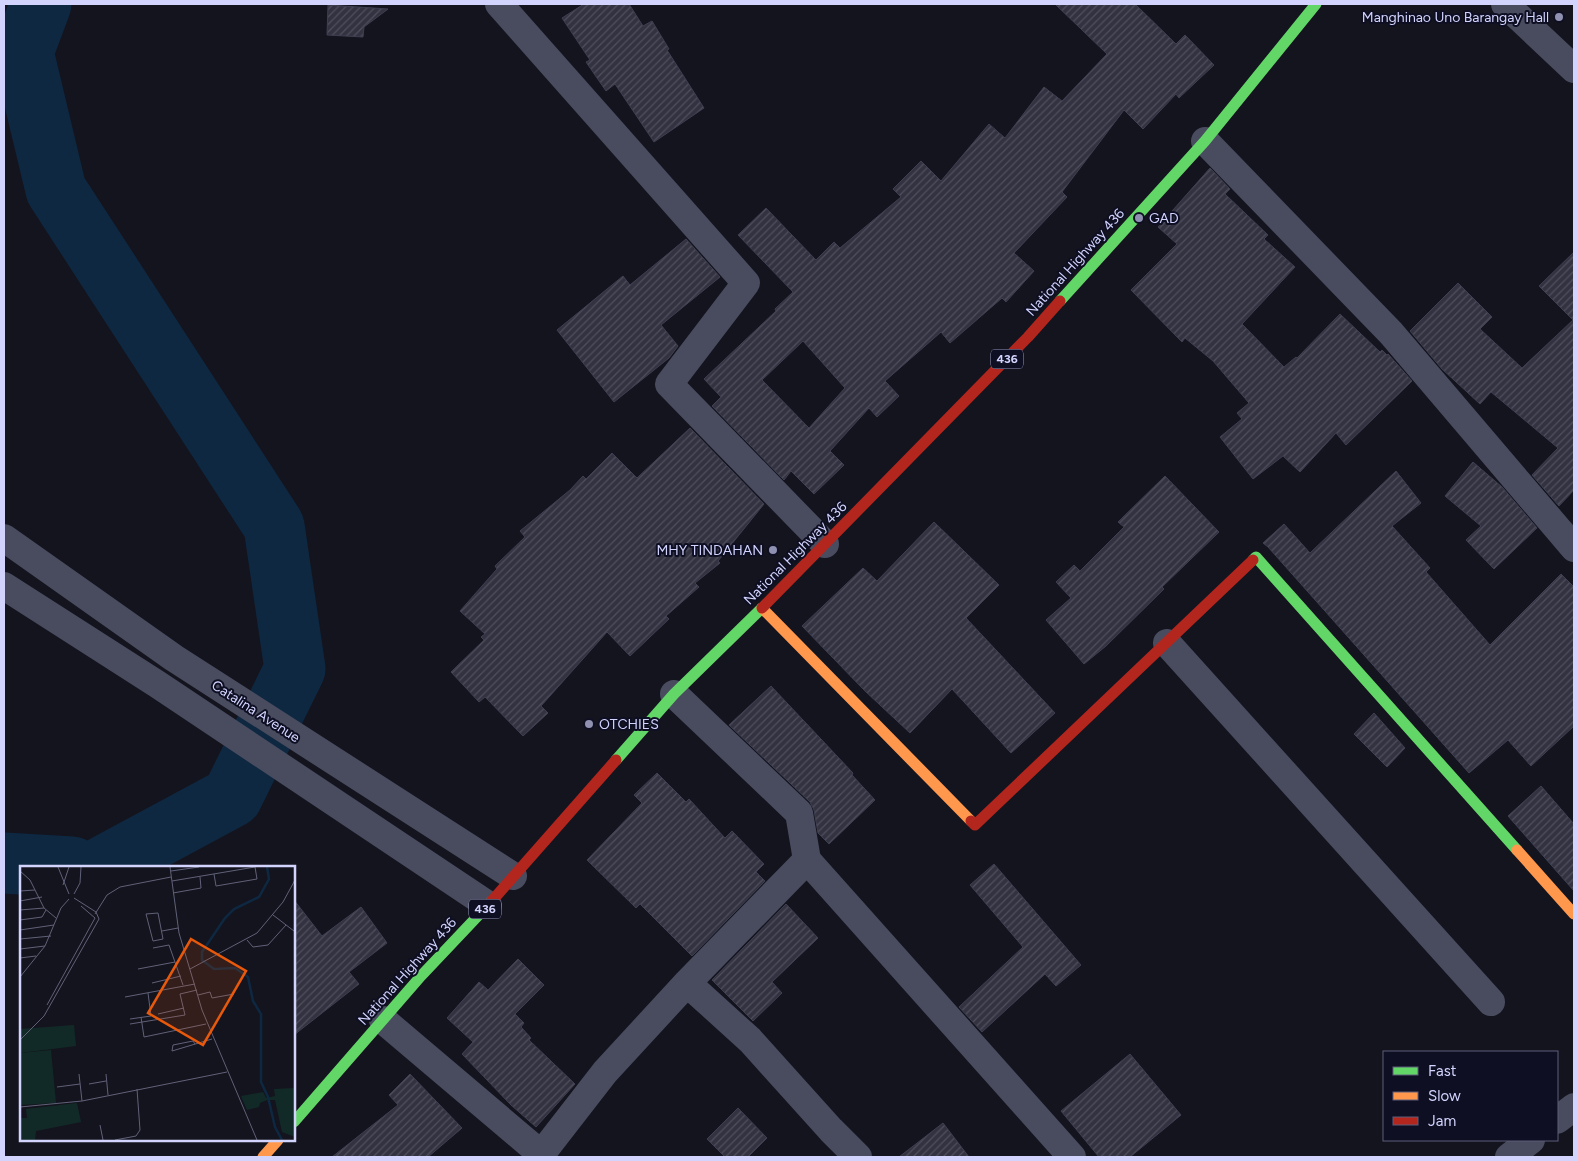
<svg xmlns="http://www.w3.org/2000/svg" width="1578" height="1161" font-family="Figtree,sans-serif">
<defs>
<pattern id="building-hatch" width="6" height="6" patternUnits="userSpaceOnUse" patternTransform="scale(1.25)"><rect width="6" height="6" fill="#323240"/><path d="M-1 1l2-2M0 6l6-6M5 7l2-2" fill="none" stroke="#4f4f5d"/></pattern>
</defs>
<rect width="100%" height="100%" fill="#14141e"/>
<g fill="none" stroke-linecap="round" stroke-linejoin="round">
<path stroke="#0e2841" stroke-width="61" d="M 41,4 L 23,52 L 56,190 L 274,526 L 295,669 L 232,797 L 102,867
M 4,863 L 72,867"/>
</g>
<path fill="url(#building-hatch)" stroke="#3e3f52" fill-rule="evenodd" d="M 584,4 L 629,4 L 643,26 L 652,21 L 669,49 L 667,50 L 704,108 L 654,142 L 615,84 L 606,91 L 586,62 L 590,60 L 562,18 Z
M 1055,4 L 1135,4 L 1176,44 L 1185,35 L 1214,65 L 1179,98 L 1176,94 L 1143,129 L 1124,110 L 1062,192 L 1067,197 L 1014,253 L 1034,271 L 1006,302 L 1002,298 L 950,343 L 941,332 L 885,381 L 899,396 L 877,417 L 869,408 L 830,451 L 844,465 L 814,494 L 791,471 L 784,480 L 712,406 L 721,397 L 704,379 L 776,311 L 775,309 L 793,292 L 738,235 L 766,208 L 816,260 L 834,242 L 840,248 L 901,197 L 893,189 L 921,161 L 941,181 L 989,124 L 1005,138 L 1044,87 L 1062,101 L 1107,54 ZM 803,341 L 845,388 L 809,428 L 762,380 Z
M 328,5 L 388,9 L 364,27 L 363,37 L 327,35 Z
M 1210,168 L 1230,189 L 1225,194 L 1268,235 L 1264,239 L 1295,267 L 1242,324 L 1284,367 L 1296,357 L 1297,358 L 1340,314 L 1380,352 L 1382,350 L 1387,355 L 1388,354 L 1412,381 L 1346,445 L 1336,433 L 1300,472 L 1283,456 L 1253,479 L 1220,437 L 1242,419 L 1237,413 L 1249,403 L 1213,361 L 1185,338 L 1182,342 L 1131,290 L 1177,244 L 1158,227 Z
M 686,239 L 720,277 L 661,325 L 678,346 L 669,358 L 614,402 L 557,330 L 623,276 L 630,285 Z
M 1574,252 L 1574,490 L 1559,506 L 1532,475 L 1558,448 L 1491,392 L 1480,404 L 1442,369 L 1410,331 L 1458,283 L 1492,317 L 1480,329 L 1522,368 L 1573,320 L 1539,286 Z
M 690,428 L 764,504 L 718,561 L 720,563 L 695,583 L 699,587 L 666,616 L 669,619 L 630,656 L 607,632 L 541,706 L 548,713 L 523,736 L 485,697 L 479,702 L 451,672 L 484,640 L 481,637 L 485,634 L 460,611 L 497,569 L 495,566 L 525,537 L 520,531 L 570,490 L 583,476 L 586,479 L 612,453 L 637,478 Z
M 1473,462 L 1502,487 L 1537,528 L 1494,569 L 1466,540 L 1481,526 L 1445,496 Z
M 1396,471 L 1421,503 L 1392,526 L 1430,568 L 1426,572 L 1490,645 L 1561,574 L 1574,587 L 1574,726 L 1531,766 L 1508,740 L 1469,773 L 1268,547 L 1263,543 L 1284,524 L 1310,553 Z
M 1165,476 L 1219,532 L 1162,587 L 1164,589 L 1106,646 L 1084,664 L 1046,620 L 1071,598 L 1056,582 L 1074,565 L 1080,571 L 1124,527 L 1118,522 Z
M 934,522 L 999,585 L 966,618 L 1055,713 L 1011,753 L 952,689 L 910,733 L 865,691 L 802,626 L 863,568 L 877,581 Z
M 771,686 L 853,773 L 852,775 L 875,800 L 829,844 L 818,833 L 814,810 L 810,802 L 729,725 Z
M 1374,713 L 1405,748 L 1387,767 L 1354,734 Z
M 657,773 L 686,802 L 689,799 L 725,838 L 732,831 L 764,864 L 756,872 L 765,881 L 692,956 L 640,904 L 636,908 L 587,860 L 642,803 L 634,795 Z
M 1541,786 L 1574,824 L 1574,891 L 1508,816 Z
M 994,864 L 1081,965 L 1056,986 L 1045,974 L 982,1032 L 959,1007 L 1023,947 L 970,885 Z
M 294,900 L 322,936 L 361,907 L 387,943 L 349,972 L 359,984 L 294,1035 Z
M 786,904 L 818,938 L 772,982 L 782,993 L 753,1021 L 712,980 Z
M 518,959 L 544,985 L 515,1014 L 524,1023 L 521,1027 L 531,1038 L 529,1040 L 575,1084 L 536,1127 L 511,1105 L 462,1054 L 473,1042 L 447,1018 L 479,982 L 488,990 Z
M 1130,1054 L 1181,1115 L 1130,1157 L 1099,1157 L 1061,1111 Z
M 410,1074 L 462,1128 L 428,1157 L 332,1157 L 398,1105 L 389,1095 Z
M 738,1108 L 767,1138 L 748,1157 L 725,1157 L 707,1139 Z
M 943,1123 L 969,1157 L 899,1157 Z"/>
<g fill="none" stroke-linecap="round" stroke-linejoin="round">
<path stroke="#494b5f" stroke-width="28" d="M 499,4 L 746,283 L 669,384 L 825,544
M 1505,4 L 1574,69
M 1205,141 L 1391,333 L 1574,548
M 4,538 L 174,658 L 513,876
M 4,586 L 157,684 L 488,905
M 1167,643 L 1491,1002
M 674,694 L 799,813 L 807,860 L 1072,1157
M 687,983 L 750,1040 L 831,1130 L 858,1157
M 383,1020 L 541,1154
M 1557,1120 L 1574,1107
M 539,1157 L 605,1072 L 687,983 L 807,860
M 1509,1157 L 1531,1140"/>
<path stroke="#63d668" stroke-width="11" d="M 1060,301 L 1205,141 L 1316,4
M 1253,560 L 1256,557 L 1517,850
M 616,760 L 674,694 L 762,608
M 294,1122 L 421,976 L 491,902"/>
<path stroke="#ff974d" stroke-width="11" d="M 762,608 L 971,821
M 1517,850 L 1574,914
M 263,1157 L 278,1140"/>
<path stroke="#b3261e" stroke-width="11" d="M 762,608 L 1028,337 L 1060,301
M 971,821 L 975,825 L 1253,560
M 491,902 L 616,760"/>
</g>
<g fill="#9091b0" stroke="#0f0f23" stroke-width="2">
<circle cx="1559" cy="17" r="5"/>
<circle cx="1139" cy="218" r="5"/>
<circle cx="773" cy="550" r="5"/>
<circle cx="589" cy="724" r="5"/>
</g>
<g text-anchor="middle" stroke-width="4" stroke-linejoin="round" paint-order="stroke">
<g fill="#0f0f23" stroke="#9899bc" stroke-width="1">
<rect x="991" y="349.5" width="32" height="19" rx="4"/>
<rect x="469" y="899.5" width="32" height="19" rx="4"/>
</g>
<g font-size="12" font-weight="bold" fill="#d2d4fe">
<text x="1007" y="363">436</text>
<text x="485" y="913">436</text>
</g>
<g font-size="14" fill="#d2d4fe" stroke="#0f0f23" text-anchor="end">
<text x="1549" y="22">Manghinao Uno Barangay Hall</text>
<text x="1149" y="223" text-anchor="start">GAD</text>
<text x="763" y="555">MHY TINDAHAN</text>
<text x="599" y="729" text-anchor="start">OTCHIES</text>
</g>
<g font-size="14" fill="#d2d4fe" stroke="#0f0f23">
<text transform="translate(1075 262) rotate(-48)" y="5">National Highway 436</text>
<text transform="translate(795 553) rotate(-45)" y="5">National Highway 436</text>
<text transform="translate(256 711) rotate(33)" y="5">Catalina Avenue</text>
<text transform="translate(407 971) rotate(-48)" y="5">National Highway 436</text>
</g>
</g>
<g transform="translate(20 866)">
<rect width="275" height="275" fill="#14141e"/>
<path d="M 54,159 L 56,180 L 0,187 L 0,163 ZM 57,237 L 61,256 L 16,265 L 15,274 L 0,274 L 0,252 L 7,252 L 6,243 Z" fill="#122a27"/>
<path d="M 31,184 L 36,237 L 0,239 L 0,187 ZM 275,222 L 275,271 L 262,266 L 255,234 L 247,234 L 240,237 L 239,241 L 227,244 L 221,230 L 243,226 L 246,232 L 255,230 L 254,223 Z" fill="#122a27"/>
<path fill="none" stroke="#0e2841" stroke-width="2.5" d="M 247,1 L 249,13 L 239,31 L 214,43 L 205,52 L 182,86 L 182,94 L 194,103 L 215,102 L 228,111 L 233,135 L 241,148 L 241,216 L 248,231 L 255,261 L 262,274"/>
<path fill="none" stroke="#606178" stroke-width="1" d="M 38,1 L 49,28M 150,1 L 159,67 L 182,144 L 237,274M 0,5 L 10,14 L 24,42 L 36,52M 151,5 L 179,1M 152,15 L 235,1 L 237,13 L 196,20 L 194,8M 43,19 L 49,1M 0,25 L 15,24M 153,27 L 181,22 L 180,11M 54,28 L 60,17 L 61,1M 0,35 L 22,31M 0,44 L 24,42M 138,47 L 143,73 L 133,75 L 126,48 ZM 75,48 L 87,29 L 100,21 L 151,11M 253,49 L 274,65M 0,54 L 22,51 L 26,44M 0,64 L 34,59M 142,65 L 158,62M 0,73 L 31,70M 227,74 L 233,81 L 248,79 L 266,59M 133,82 L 149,79 L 163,119M 0,83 L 25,80M 0,92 L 16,90M 118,103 L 155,96M 170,103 L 237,67 L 263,36 L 275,14M 0,111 L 25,80 L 41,42 L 49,33M 132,117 L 161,110M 178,129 L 190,126 L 192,132 L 214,128M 105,131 L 175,118M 27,139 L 75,52 L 61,40M 138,148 L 164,142M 121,151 L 124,171 L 186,158M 110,153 L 131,150 L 128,127M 110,158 L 165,149 L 160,128 L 177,124M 0,174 L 24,150 L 79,53 L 76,46 L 54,32M 175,178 L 173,175 L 153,179 L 152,185 L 192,173M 59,208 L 62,235M 86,208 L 88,229M 69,218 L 86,215M 37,221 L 60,218M 0,241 L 62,235 L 207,206M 80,259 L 83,274M 95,274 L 116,270 L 120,264 L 117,223"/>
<path fill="#e8590c" fill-opacity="0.15" stroke="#e8590c" stroke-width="2.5" d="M 171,73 L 226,105 L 183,179 L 128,147 Z"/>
<rect width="275" height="275" fill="none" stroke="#d2d4fe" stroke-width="2.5"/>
</g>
<rect width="1578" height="1161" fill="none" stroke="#d2d4fe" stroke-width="10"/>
<rect x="1383" y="1051" width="175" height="90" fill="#0f0f23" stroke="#5d5e7b"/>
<rect x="1393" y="1067" width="25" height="8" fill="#63d668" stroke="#5d5e7b"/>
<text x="1428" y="1076" font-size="15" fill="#d2d4fe">Fast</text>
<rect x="1393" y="1092" width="25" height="8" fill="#ff974d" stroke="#5d5e7b"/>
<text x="1428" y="1101" font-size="15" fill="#d2d4fe">Slow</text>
<rect x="1393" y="1117" width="25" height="8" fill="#b3261e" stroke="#5d5e7b"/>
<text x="1428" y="1126" font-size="15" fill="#d2d4fe">Jam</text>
</svg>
